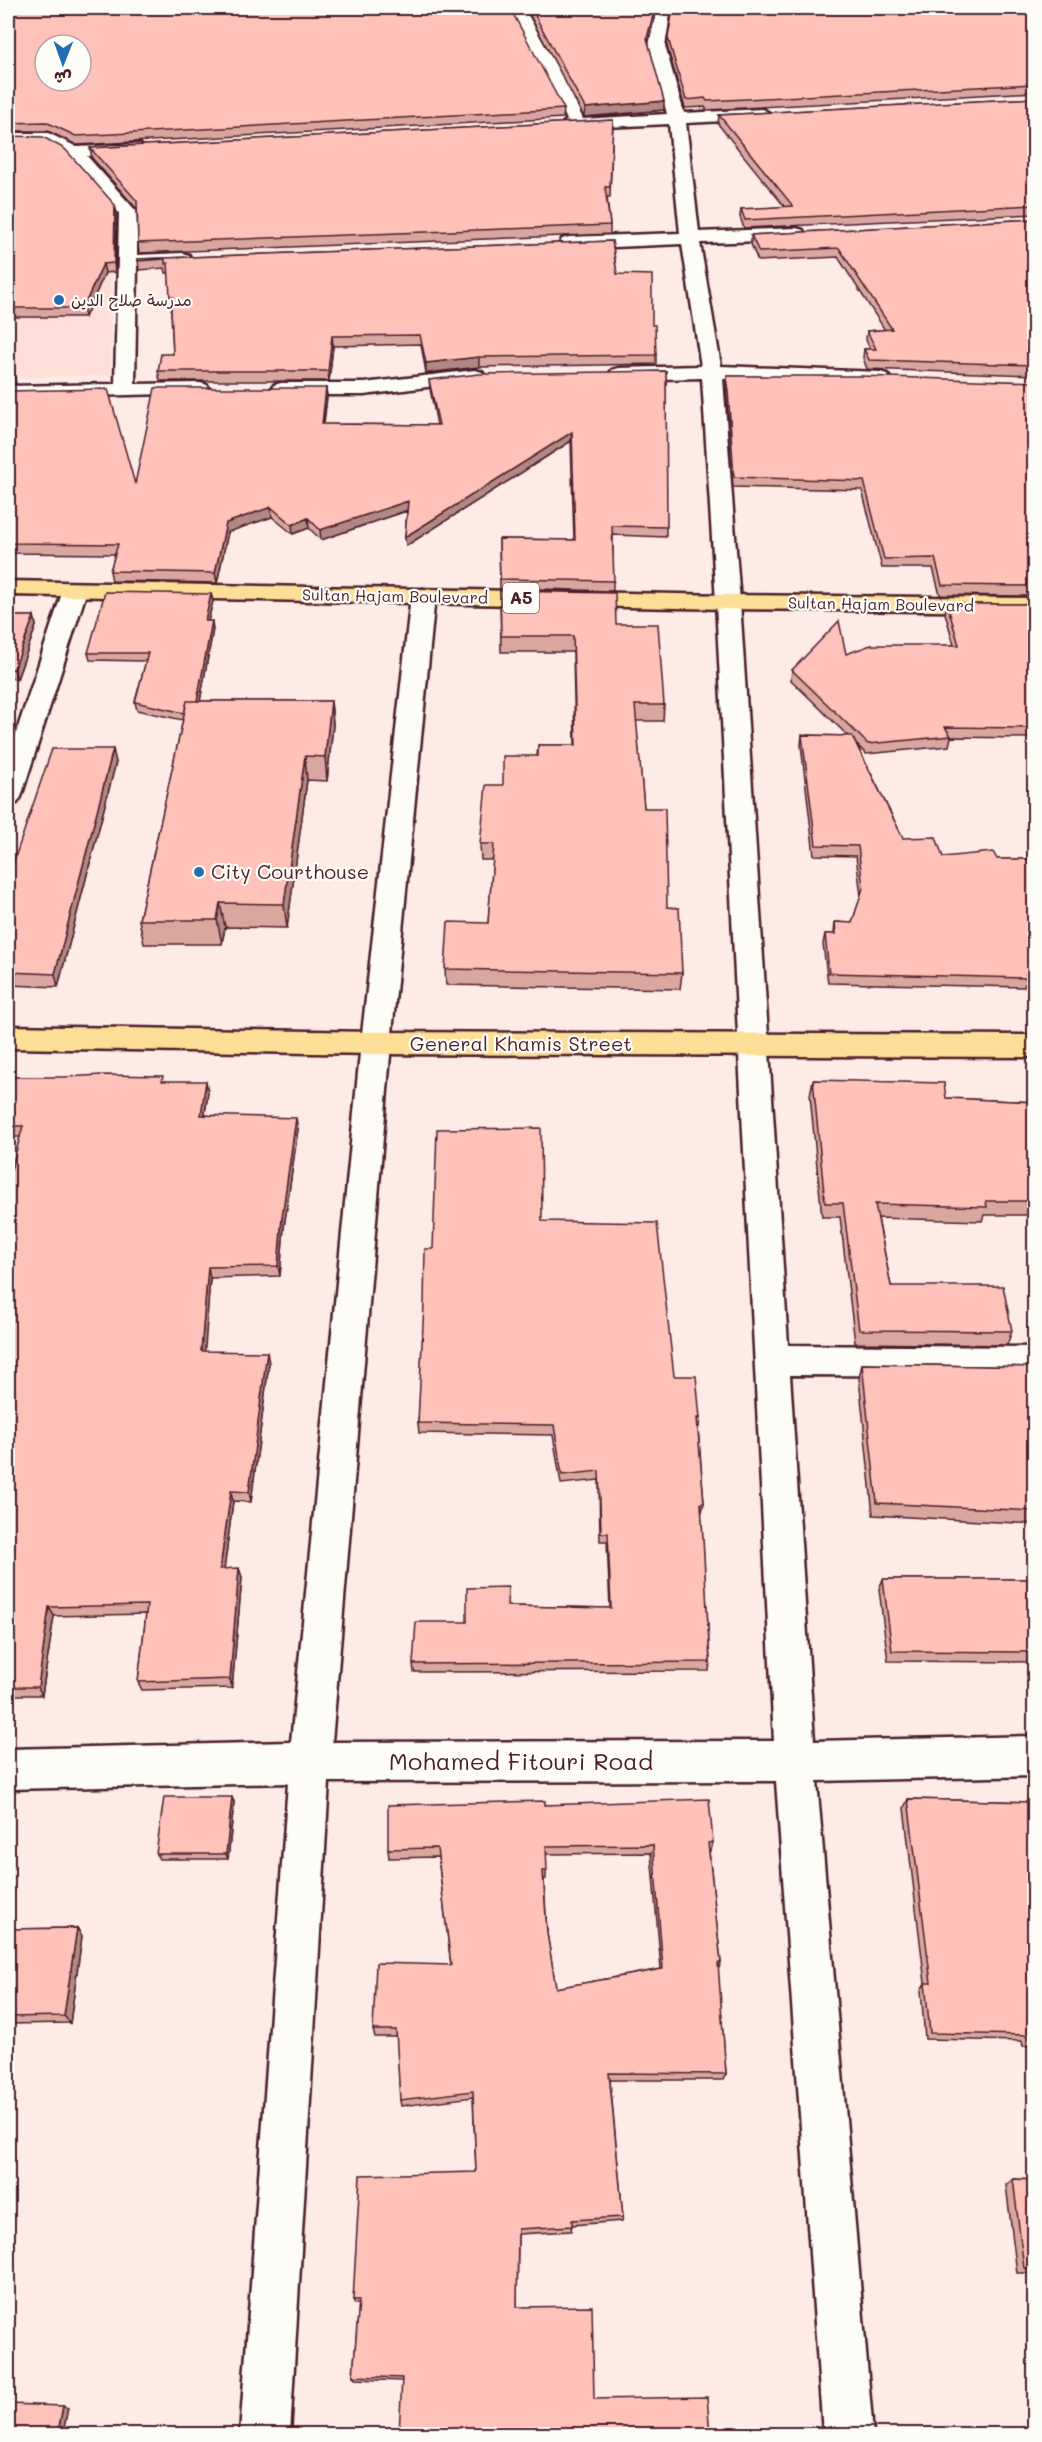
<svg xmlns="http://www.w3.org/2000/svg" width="1042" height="2442" font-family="Mali,'Playpen Sans Arabic',sans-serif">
<rect width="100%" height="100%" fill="#fdebe5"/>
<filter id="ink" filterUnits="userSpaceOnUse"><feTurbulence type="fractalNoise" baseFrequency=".0167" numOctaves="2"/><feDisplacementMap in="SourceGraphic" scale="12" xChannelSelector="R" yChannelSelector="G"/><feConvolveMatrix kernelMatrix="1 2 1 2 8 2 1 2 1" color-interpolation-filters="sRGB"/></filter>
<g filter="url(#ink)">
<path fill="#fddfd8" d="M 110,219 L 111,376 L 8,377 L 8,224 Z"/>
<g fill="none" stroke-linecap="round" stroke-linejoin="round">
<g stroke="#4a1f2b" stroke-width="5">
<path id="minor" d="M 508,8 L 524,8 L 570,91 L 583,119 L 667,114 L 649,46 L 656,8 L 671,8 L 665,46 L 684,113 L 763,109 L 771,114 L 763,119 L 686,123 L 699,232 L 796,228 L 803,230 L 805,234 L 803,238 L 796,240 L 700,243 L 721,366 L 880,372 L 887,374 L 890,378 L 887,382 L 880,384 L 723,379 L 740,602 L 788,1345 L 1034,1347 L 1034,1376 L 790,1375 L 814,1741 L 1034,1736 L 1034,1776 L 817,1781 L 873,2434 L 823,2434 L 776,1781 L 329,1782 L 290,2434 L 240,2434 L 288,1783 L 8,1789 L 8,1749 L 291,1742 L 361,1043 L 411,596 L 415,591 L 423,589 L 431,591 L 435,596 L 391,1043 L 332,1742 L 774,1741 L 716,602 L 702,378 L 619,380 L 612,378 L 609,374 L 612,370 L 619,368 L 701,366 L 682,244 L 569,249 L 562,247 L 560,243 L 562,239 L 569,237 L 680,233 L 669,124 L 563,129 L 561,125 L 567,120 L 554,91 Z
M 8,133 L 48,133 L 77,147 L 140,144 L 143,148 L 140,152 L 134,153 L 87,156 L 137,212 L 137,255 L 182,253 L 189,255 L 191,259 L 189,263 L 182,265 L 137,266 L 135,384 L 200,383 L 207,385 L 210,389 L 207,393 L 8,398 L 8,386 L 115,384 L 119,213 L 68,156 L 45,143 L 8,143 Z
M 475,370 L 482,372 L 485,376 L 482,380 L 364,395 L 281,395 L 274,393 L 271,389 L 274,385 L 281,383 L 364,383 Z
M 75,583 L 83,585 L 87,590 L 21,797 L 17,803 L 8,805 L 8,758 L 63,590 L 67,585 Z"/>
</g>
<g stroke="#4a1f2b" stroke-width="5">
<path id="major" d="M 8,1026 L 376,1032 L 1034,1035 L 1034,1057 L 376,1054 L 8,1048 Z"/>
</g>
<g stroke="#4a1f2b" stroke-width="5">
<path id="highway" d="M 8,581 L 728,595 L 1034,598 L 1034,612 L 728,609 L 8,595 Z"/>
</g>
<use href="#minor" fill="#fdfcf7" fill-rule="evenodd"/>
<use href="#major" fill="#fcde96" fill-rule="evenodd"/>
<use href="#highway" fill="#fcde96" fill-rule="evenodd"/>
</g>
<path fill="#daa7a0" stroke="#4a1f2b" stroke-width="1.5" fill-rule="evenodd" d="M 8,8 L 564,109 L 563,118 L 77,145 L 48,131 L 8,131 Z
M 526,8 L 657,8 L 648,42 L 664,110 L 584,117 Z
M 1035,15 L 1035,92 L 707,110 L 705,107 L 685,108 L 667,46 L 668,38 Z
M 1035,98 L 1035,214 L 744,228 L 740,217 L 741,209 L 785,207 L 718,124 L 719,115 Z
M 613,120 L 610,197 L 607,197 L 610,225 L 610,234 L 139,253 L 138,243 L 137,209 L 92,158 L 90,148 Z
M 8,136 L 117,214 L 115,272 L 105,273 L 85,317 L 8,317 Z
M 1035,219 L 1035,375 L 867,369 L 863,358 L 864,349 L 870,349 L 866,340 L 867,331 L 885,330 L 838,257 L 758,261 L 751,244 L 751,235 Z
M 612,241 L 617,274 L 652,325 L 656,355 L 656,364 L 479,367 L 426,373 L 421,344 L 333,346 L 329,381 L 160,381 L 158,371 L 173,354 L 171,307 L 169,273 L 166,273 L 165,268 L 139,270 L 138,259 Z
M 8,349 L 14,374 L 16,384 L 8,384 Z
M 666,371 L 666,537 L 613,535 L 613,591 L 500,588 L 499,539 L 574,540 L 571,441 L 406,546 L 405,537 L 407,511 L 321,540 L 309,528 L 293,534 L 272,517 L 228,532 L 217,583 L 112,581 L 110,571 L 115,554 L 8,553 L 8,391 L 135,484 L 326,388 L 327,397 L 324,424 L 437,425 L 430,389 L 429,380 Z
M 727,376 L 1035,382 L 1035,596 L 940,595 L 933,568 L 882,568 L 862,490 L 733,487 L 726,386 Z
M 500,591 L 616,624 L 664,705 L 663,721 L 636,721 L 644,808 L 682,973 L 680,989 L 446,985 L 445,969 L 488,923 L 493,860 L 481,860 L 480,844 L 503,785 L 537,756 L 538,745 L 575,745 L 573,652 L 501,652 Z
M 211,594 L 213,601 L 208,621 L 213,629 L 200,701 L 331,701 L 333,725 L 327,781 L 307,780 L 287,928 L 225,927 L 222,944 L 144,944 L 139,920 L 183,720 L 137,710 L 135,702 L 146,661 L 90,660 L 88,653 Z
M 947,604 L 1035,604 L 1035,738 L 951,737 L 949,746 L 866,754 L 857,745 L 903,838 L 943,857 L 997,859 L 1035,859 L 1035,984 L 1025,984 L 1024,987 L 828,983 L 823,944 L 825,934 L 834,934 L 835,922 L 852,923 L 861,896 L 856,856 L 814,855 L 801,745 L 802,735 L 848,736 L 791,680 L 792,670 L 846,654 L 954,645 L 945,613 Z
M 8,616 L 34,616 L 36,626 L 17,679 L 8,678 Z
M 116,762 L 58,987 L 8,985 L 8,878 Z
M 8,1077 L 164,1081 L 208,1092 L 205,1115 L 298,1129 L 284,1227 L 280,1276 L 210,1278 L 204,1352 L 269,1363 L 251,1502 L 233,1501 L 224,1569 L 242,1577 L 232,1688 L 142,1690 L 138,1682 L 146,1614 L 54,1616 L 42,1695 L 8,1695 L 8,1181 L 20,1137 L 8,1137 Z
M 813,1080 L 946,1098 L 1035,1102 L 1035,1215 L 984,1215 L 982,1221 L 878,1218 L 891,1286 L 1012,1331 L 1007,1345 L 855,1343 L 840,1217 L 822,1217 L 810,1095 Z
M 542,1221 L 674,1376 L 700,1418 L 699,1427 L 698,1427 L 704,1503 L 702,1512 L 701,1512 L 710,1662 L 709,1671 L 414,1672 L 413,1664 L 467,1622 L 508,1606 L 610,1608 L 607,1541 L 600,1541 L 599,1480 L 561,1484 L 553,1435 L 419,1433 L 418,1423 L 433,1249 Z
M 862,1364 L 1035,1367 L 1035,1524 L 873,1515 L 859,1378 Z
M 883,1579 L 1035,1579 L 1035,1662 L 888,1661 L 879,1589 Z
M 908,1799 L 1035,1802 L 1035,2046 L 1023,2046 L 1022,2041 L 925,2039 L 921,1990 L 925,1983 L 904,1808 Z
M 234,1802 L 228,1859 L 159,1859 L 156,1854 Z
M 545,1805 L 713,1842 L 711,1851 L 709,1851 L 721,1963 L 718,1970 L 726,2074 L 723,2080 L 610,2080 L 623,2217 L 622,2221 L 572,2225 L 571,2231 L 518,2234 L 517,2307 L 594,2399 L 710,2434 L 402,2381 L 355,2379 L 353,2376 L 359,2304 L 355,2304 L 353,2300 L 476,2172 L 473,2097 L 401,2106 L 400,2100 L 397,2037 L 375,2037 L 373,2030 L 451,1965 L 438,1857 L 389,1858 L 388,1849 ZM 651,1853 L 661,1969 L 556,1988 L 547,1933 L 544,1879 L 546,1879 L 546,1854 Z
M 77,1928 L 82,1936 L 70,2023 L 8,2024 L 8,1929 Z
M 1013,2179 L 1035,2180 L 1035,2273 L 1017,2273 L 1006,2185 Z"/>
<path fill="#b28882" stroke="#4a1f2b" stroke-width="1.5" d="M 655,8 L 657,8 L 647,47 L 647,38 Z
M 664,101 L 664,110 L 584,117 L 585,108 Z
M 115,205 L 117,214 L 115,272 L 114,263 Z
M 103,264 L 105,273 L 85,317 L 83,308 Z
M 170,297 L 173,297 L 171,307 Z
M 332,336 L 333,346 L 329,381 L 328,371 Z
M 479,357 L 479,367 L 426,373 L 426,363 Z
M 326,388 L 327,397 L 322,433 L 322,424 Z
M 572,432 L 571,441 L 406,546 L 405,537 Z
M 408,501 L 408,510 L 321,540 L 320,530 Z
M 271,507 L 272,517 L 228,532 L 217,583 L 215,573 L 226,523 Z
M 308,518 L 309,528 L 293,534 L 292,525 Z
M 211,594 L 213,601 L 206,629 L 205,621 Z
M 34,616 L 36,626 L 17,679 L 14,669 Z
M 212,621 L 213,629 L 196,724 L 194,716 Z
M 331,701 L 333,725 L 327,781 L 325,757 Z
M 113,749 L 116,762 L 58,987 L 55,974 Z
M 305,756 L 307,780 L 287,928 L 284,904 Z
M 220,903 L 225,927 L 222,944 L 217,920 Z
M 206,1081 L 208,1092 L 203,1126 L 201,1115 Z
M 296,1118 L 298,1129 L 284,1227 L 280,1276 L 278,1266 L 282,1217 Z
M 208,1267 L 210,1278 L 204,1362 L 201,1351 Z
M 267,1352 L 269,1363 L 251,1502 L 249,1492 Z
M 231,1491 L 233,1501 L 223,1578 L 220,1569 Z
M 239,1568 L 242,1577 L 232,1688 L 230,1679 Z
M 49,1607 L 54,1616 L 42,1695 L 38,1687 Z
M 232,1797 L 234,1802 L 228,1859 L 226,1854 Z
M 77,1928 L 82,1936 L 70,2023 L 64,2016 Z
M 63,2406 L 68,2408 L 63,2434 L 58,2432 Z"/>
<path fill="#fec2ba" stroke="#4a1f2b" stroke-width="1.5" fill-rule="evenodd" d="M 8,8 L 510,8 L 564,109 L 76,136 L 46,122 L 8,123 ZM 45,45 L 81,45 L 81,81 L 45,81 Z
M 531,8 L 655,8 L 647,38 L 664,101 L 585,108 Z
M 673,8 L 1031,8 L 1035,15 L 1035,84 L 707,101 L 705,98 L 686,100 L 668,38 Z
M 1035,98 L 1035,205 L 745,220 L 741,209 L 793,206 L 719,115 Z
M 613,120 L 610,187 L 605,187 L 610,225 L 138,243 L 137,201 L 90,148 Z
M 8,136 L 43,137 L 65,149 L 115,205 L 114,263 L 103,264 L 83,308 L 8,308 Z
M 1035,219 L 1035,365 L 869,360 L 864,349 L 876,349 L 867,331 L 892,329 L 839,248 L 759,252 L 751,235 Z
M 612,241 L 617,274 L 652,275 L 652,325 L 655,325 L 656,355 L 479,357 L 426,363 L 420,335 L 332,336 L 328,371 L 158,371 L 161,354 L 173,354 L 171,310 L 173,297 L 170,297 L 168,263 L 165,264 L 165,259 L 138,261 L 138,259 Z
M 8,349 L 14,374 L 8,375 Z
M 666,371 L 667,527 L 612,526 L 614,581 L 500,579 L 499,539 L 575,540 L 572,432 L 405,537 L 408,501 L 320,530 L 308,518 L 292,525 L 271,507 L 226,523 L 215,573 L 110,571 L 118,544 L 8,543 L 8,391 L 108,389 L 135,484 L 155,388 L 326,388 L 322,424 L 439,425 L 429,380 L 479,374 Z
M 727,376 L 861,376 L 1035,382 L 1035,586 L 942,585 L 935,558 L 884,559 L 864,481 L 734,477 Z
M 500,591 L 615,593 L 616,624 L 658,624 L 664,705 L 635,705 L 644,808 L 665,808 L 667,907 L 679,908 L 682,973 L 445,969 L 448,922 L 488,923 L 494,844 L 480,844 L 486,785 L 503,785 L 503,756 L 538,756 L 538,745 L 576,745 L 573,636 L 501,636 Z
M 105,592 L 211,594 L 205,621 L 212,621 L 197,701 L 187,701 L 184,713 L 135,702 L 148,653 L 88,653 Z
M 947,604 L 1035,604 L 1035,728 L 945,727 L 951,736 L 868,744 L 792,670 L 839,621 L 846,654 L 871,645 L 959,645 Z
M 8,616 L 34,616 L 14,669 L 8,669 Z
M 187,701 L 331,701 L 325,757 L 305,756 L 284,904 L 220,903 L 217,920 L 139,920 Z
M 802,735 L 852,736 L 903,838 L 936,837 L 943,857 L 993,852 L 997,859 L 1035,859 L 1035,974 L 1026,974 L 1027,978 L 829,973 L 825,934 L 836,934 L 835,922 L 852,923 L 863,888 L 858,846 L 816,845 Z
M 52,749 L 113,749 L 55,974 L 8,972 L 8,878 Z
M 102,1075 L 163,1076 L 162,1081 L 206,1081 L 201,1115 L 296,1118 L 282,1217 L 278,1266 L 208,1267 L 201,1351 L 267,1352 L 249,1492 L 231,1491 L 220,1569 L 239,1568 L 230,1679 L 138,1682 L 147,1605 L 49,1607 L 38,1687 L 8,1687 L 8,1181 L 23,1126 L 8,1126 L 8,1077 L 65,1077 Z
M 813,1080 L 944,1083 L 946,1098 L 1035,1102 L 1035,1201 L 986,1201 L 987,1207 L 875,1204 L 891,1286 L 1003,1286 L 1012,1331 L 859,1330 L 843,1203 L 825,1203 Z
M 541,1128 L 542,1221 L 657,1223 L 674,1376 L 696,1376 L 700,1418 L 697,1418 L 704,1503 L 701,1503 L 710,1662 L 413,1664 L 416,1622 L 467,1622 L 467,1588 L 508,1587 L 507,1606 L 611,1608 L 608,1533 L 601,1533 L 599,1471 L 562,1475 L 554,1425 L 418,1423 L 424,1304 L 425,1249 L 433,1249 L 437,1129 Z
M 862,1364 L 1035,1367 L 1035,1511 L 877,1503 Z
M 883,1579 L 1035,1579 L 1035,1652 L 892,1651 Z
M 164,1797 L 232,1797 L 226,1854 L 156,1854 Z
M 709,1799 L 713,1842 L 708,1843 L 721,1963 L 718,1963 L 726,2074 L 609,2073 L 623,2217 L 572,2220 L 572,2226 L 518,2229 L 517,2307 L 592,2306 L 594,2399 L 707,2397 L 710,2434 L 399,2434 L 402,2378 L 353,2376 L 359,2300 L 353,2300 L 360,2175 L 476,2172 L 473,2091 L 400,2100 L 396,2030 L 373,2030 L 376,1963 L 451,1965 L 437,1848 L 388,1849 L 388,1805 L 545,1801 L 545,1805 ZM 653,1845 L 663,1969 L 556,1988 L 547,1933 L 543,1871 L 547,1871 L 546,1846 Z
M 908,1799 L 1035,1802 L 1035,2040 L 1029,2039 L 1028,2035 L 930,2033 L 925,1983 L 931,1983 Z
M 77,1928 L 64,2016 L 8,2017 L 8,1929 Z
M 1013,2179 L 1035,2180 L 1035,2268 L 1024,2268 Z
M 8,2404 L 63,2406 L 58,2432 L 100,2434 L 8,2434 Z"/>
</g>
<g fill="#1f6fb2" stroke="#fdfcf7" stroke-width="2">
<circle cx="59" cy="300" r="6"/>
<circle cx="199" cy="872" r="6"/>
</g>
<g text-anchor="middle" stroke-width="4.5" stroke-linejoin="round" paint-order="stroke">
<g font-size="16" fill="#4a1f2b" stroke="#fdfcf7" text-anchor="start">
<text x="71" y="306">مدرسة صلاح الدين</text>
</g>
<g font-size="16" fill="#4a1f2b" stroke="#fdfcf7">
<text transform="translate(395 596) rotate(1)" y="6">Sultan Hajam Boulevard</text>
<text transform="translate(881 604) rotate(1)" y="6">Sultan Hajam Boulevard</text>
</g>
<rect fill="#fdfcf7" stroke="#806168" stroke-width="1.5" x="503" y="583" width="36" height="30" rx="4.5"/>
<g font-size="18" font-weight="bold" fill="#4a1f2b">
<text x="521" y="604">A5</text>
</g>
<g font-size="20" fill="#4a1f2b" stroke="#fdfcf7" text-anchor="start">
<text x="211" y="879">City Courthouse</text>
</g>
<g font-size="20" fill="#4a1f2b" stroke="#fdfcf7">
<text x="521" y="1051">General Khamis Street</text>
</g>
<g font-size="24" fill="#4a1f2b" stroke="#fdfcf7">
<text x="521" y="1770">Mohamed Fitouri Road</text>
</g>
</g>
<rect width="1042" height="2442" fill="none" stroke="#fdfcf7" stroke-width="30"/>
<rect x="15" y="15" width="1012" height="2412" fill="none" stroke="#4a1f2b" stroke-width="2" filter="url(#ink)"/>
<g transform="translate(63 63) rotate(181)"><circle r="28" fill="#fdfcf7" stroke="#b5a4a5" stroke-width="1.5"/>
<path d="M0-4.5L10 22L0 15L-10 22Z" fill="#1f6fb2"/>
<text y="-9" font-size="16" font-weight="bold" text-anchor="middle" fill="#4a1f2b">ش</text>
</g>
</svg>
